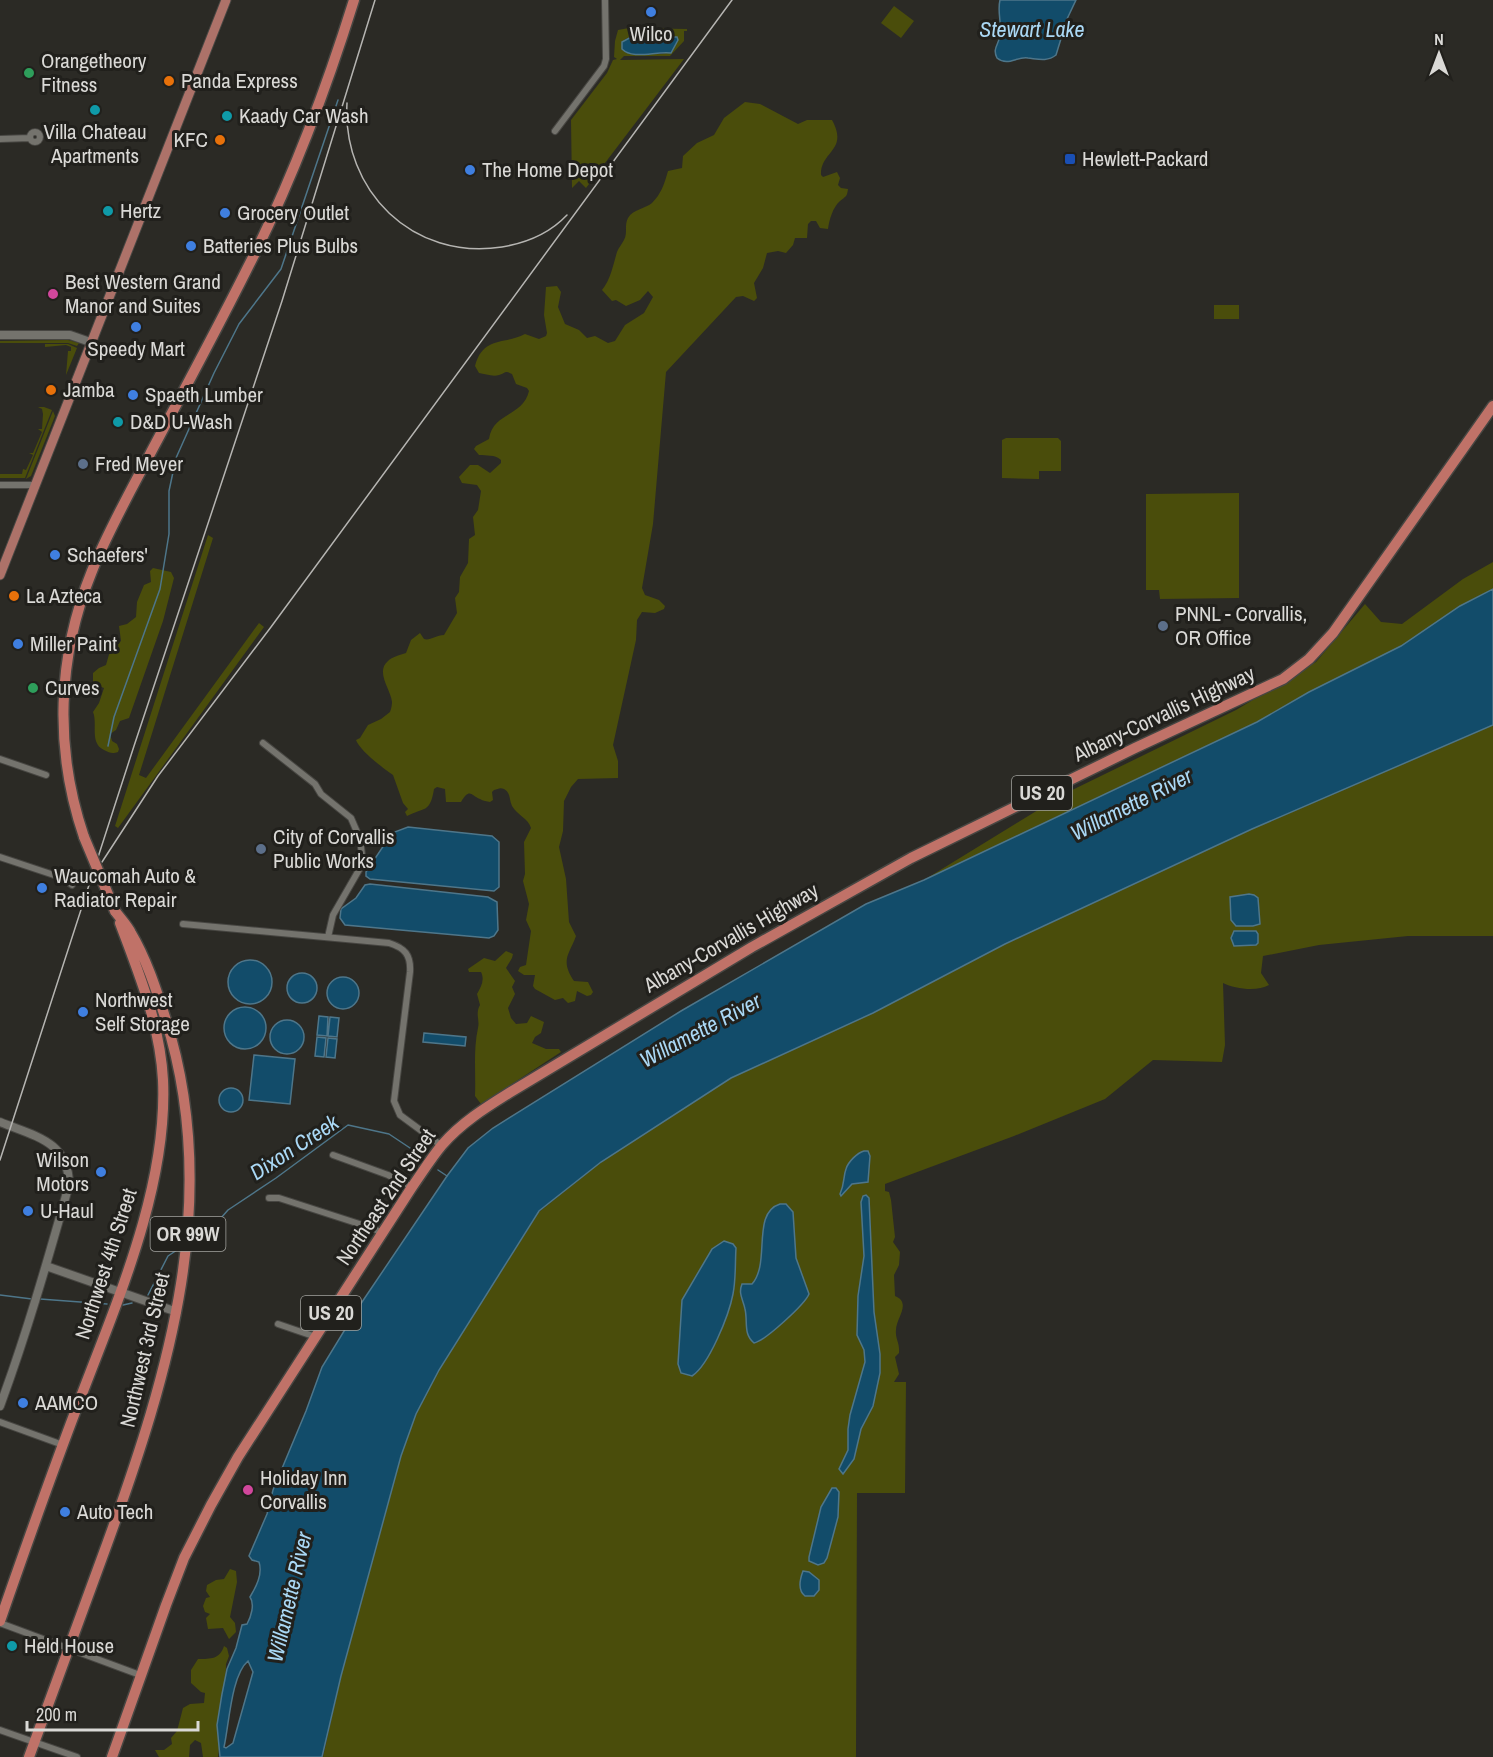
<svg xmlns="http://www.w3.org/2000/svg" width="1493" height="1757" font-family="'Archivo Narrow',sans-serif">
<rect width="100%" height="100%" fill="#2b2a25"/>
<path fill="#4a4d0b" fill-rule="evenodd" d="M 894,6 L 914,21 L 901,38 L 881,23 Z
M 629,28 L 687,29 L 687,31 L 684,31 L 684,41 L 670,56 L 624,56 L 620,60 L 684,59 L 586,188 L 579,181 L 572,188 L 571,120 L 607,73 L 613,60 L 617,59 L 614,57 L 615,41 L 618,30 ZM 631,36 L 645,36 L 658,41 L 665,38 L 666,40 L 673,37 L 678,38 L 671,52 L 661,54 L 626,53 L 624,40 Z
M 745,102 L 760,104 L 798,124 L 807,120 L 832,120 C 849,151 820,151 821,175 L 823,177 L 837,172 L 840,178 L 838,185 L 841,188 L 848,189 C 847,197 846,196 840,201 C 833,207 829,220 828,229 L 820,228 L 816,221 L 811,221 L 808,224 L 807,238 L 795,238 L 793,245 L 786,253 L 778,251 L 767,253 L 763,268 L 754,283 L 757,298 L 754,301 L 743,296 L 736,297 L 666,372 L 653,524 L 642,588 L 645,595 L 659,600 L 665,606 L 664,609 L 655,613 L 642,612 L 637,620 L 636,640 L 613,745 L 618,761 L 618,778 L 578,779 L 571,787 L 564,801 L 563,831 L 559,847 L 566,879 L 569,922 L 576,936 C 569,955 560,960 574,981 L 588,982 L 593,992 L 591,995 L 587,996 L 577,991 L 575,1001 L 568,1003 L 563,998 L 555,1000 L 535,989 L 533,986 L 535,975 L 524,975 L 518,971 L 520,967 L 526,965 L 531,931 L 526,920 L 529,904 L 523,881 L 525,874 L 524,842 L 531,828 C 528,818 517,815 512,806 C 509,800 511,793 504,789 C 500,787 498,789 494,790 L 492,792 L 493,800 L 490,802 C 487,801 483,801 480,799 C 471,796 470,787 461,802 L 446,802 L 445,789 L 437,787 L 434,789 C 430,813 425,807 407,816 L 405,812 L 408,809 L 403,803 L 393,775 C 383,768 360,751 356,740 L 360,738 L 368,725 L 381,719 L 390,712 C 391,710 392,705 392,702 C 391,690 375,672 388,661 C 392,657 400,655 406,653 L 411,640 L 420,633 L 424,639 C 430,641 436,635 444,635 L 457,613 L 455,598 L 459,592 L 460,577 L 468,563 L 469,539 L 475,535 L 473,517 L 478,510 L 481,491 L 477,485 L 462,483 L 459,477 L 470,465 L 478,465 L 490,473 L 501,463 L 501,460 C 494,454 487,456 479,455 L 474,449 L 476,446 L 489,439 C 493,412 523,417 529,391 L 527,388 L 516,384 L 512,374 C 505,370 506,373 499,375 C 493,377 485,374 479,373 L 475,366 C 483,336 504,345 525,334 L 539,339 L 546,336 L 547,333 L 544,315 L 546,287 L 557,286 L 561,292 L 558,307 L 565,324 L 579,330 L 587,338 L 595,336 L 608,343 L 615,341 L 625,325 L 644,313 L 653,297 L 648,291 L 640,300 L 626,306 L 616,300 L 612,301 L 602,290 C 611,279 613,265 617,252 C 619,247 622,244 624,240 C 628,233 624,225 628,218 C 633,209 645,209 652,203 C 661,194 664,185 668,171 L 682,168 L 683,156 L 697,143 L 714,135 L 724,118 Z
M 1214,305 L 1239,305 L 1239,319 L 1214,319 Z
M 68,340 L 79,343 L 77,346 L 68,343 L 0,343 L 0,341 Z
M 45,344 L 68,344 L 77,348 L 66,375 L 68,351 L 71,351 L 71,347 L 66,345 L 45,347 Z
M 38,407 L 44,407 L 52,410 L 25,478 L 0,478 L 0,474 L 22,474 L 23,469 L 26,470 L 33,455 L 29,453 L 33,453 L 42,432 L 38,429 L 42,429 L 43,414 L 42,409 Z
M 53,411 L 55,416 L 31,476 L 26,479 Z
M 1006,438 L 1058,438 L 1061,441 L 1061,471 L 1039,471 L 1039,479 L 1002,478 L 1002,440 Z
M 1239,493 L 1239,598 L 1160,599 L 1159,590 L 1146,590 L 1146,494 Z
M 208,535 L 213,538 L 139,775 L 146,778 L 259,623 L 264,627 L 118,828 L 115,826 Z
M 1493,562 L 1493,589 L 1460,606 L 1401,646 L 1309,692 L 1257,722 L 924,880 L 1064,794 L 1236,710 L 1316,662 L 1365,604 L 1381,622 L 1402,624 L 1463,579 Z
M 153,568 L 171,572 L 174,578 L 163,621 L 129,718 L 120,721 L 116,730 L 110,734 L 112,741 L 117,744 L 119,749 L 118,752 C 112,754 110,753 104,750 C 89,743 98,724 93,712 L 99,703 L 104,688 L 93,684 L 93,673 L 99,668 L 106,665 L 110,651 L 121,641 L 119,626 L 127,624 L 136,617 L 137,602 L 144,585 L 151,582 L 150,571 Z
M 1493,725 L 1493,936 L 1408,936 L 1319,945 L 1263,956 L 1261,973 L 1269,985 C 1257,992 1235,989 1223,983 L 1225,1045 L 1222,1062 L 1153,1060 L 1105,1099 L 1014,1136 L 885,1184 L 885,1191 L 889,1192 L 891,1200 L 895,1237 L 893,1242 L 900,1252 L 899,1265 L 894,1275 L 895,1296 C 912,1303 896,1318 896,1330 C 895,1339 900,1343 899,1353 L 895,1357 L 899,1374 L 894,1382 L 906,1382 L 905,1493 L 857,1493 L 856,1757 L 323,1757 L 341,1676 L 401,1456 L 416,1414 L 439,1370 L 539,1212 L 601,1162 L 731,1078 L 858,1020 L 1005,944 L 1252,829 Z
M 506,951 L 513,954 L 512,958 L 506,968 L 515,981 L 512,987 L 515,994 L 508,1008 L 511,1018 L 516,1024 L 527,1023 L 531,1016 L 544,1022 L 541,1033 L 535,1037 L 532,1043 L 546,1049 L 559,1049 L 561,1052 L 481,1104 L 475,1096 C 476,1074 473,1051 478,1028 C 480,1020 475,1014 480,1005 L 477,994 C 481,987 485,980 481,972 L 469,972 L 468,969 L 484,958 L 495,961 Z
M 230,1569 L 236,1571 L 237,1582 L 230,1617 L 235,1623 L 236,1632 L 229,1639 L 223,1628 L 208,1629 L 206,1618 L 210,1614 L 205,1612 L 203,1606 L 206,1598 L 210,1597 L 206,1591 L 207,1585 L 216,1580 L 224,1579 Z
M 224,1646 L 227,1648 L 229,1656 L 226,1664 L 224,1745 L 219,1749 L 218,1757 L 203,1757 L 201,1743 L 195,1740 L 190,1745 L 189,1757 L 159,1757 L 155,1750 L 164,1750 L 172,1744 L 171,1738 L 177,1731 L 183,1708 L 190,1704 L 204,1703 L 205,1693 L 201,1692 L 191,1683 L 191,1670 L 198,1659 C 211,1659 220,1659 224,1646 Z"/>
<path fill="#124c6a" stroke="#4e768a" stroke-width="1.5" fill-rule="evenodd" d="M 1000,0 L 1076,0 L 1067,19 L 1056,55 C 1047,62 1038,59 1028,58 C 1017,56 1008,67 997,58 C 992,48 999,45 1000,35 C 1002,23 997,12 1000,0 Z
M 650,35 L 649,38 L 657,41 L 665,38 L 666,40 L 670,37 L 677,37 L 678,40 L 671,53 C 655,51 633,60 622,49 L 622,42 L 633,36 Z
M 1493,589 L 1493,725 L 1252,829 L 1005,944 L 873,1013 L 731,1078 L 601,1162 L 539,1211 L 439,1370 L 416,1414 L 401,1456 L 341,1676 L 322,1757 L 220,1757 L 217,1725 L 222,1694 L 227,1669 L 236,1648 L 242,1625 L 247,1624 C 251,1617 255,1604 250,1597 C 256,1587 263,1574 259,1562 L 252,1560 L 249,1556 L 267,1514 L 273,1490 L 306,1411 L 322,1367 L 360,1305 L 447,1176 L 468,1148 L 493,1128 L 681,1011 L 866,904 L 924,880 L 1257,722 L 1309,692 L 1401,646 L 1460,606 ZM 248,1661 L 253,1672 L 233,1743 L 226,1748 L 224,1747 C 229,1726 231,1675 248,1661 Z
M 408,827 L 492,836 L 499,842 L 499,887 L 494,891 L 370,879 L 366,876 L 366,872 L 392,833 Z
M 370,884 L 488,897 L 497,902 L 498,930 L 494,936 L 489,938 L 345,925 L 340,918 L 341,909 L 356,898 L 365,885 Z
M 1249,894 L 1254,895 L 1258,898 L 1260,924 L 1253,926 L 1236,926 L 1231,920 L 1230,897 Z
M 1234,931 L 1256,931 L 1258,934 L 1258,943 L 1256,945 L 1234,946 L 1231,938 Z
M228 982a22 22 0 1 1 44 0a22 22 0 1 1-44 0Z
M287 988a15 15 0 1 1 30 0a15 15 0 1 1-30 0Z
M327 993a16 16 0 1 1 32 0a16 16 0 1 1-32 0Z
M224 1028a21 21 0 1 1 42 0a21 21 0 1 1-42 0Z
M 319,1016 L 328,1017 L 327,1036 L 317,1035 Z
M 330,1017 L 339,1018 L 337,1037 L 328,1036 Z
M270 1037a17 17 0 1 1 34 0a17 17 0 1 1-34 0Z
M 424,1033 L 466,1037 L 465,1046 L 423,1042 Z
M 317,1037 L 326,1038 L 324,1057 L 315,1056 Z
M 328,1038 L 337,1039 L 335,1058 L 326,1057 Z
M 254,1055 L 295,1059 L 290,1104 L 249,1100 Z
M219 1100a12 12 0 1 1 24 0a12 12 0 1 1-24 0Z
M 864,1151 L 868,1151 L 870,1156 L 868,1182 L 852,1184 L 841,1196 L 840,1194 C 845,1183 843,1177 846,1169 C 848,1162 857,1153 864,1151 Z
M 866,1195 L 869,1198 L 874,1312 L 880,1354 L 880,1373 L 873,1406 L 861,1429 L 854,1459 L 843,1474 L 839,1469 L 848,1450 L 848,1429 L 850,1415 L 865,1362 L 864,1350 L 857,1335 L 858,1296 L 864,1256 L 861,1202 L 863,1196 Z
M 780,1204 L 786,1204 L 793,1212 L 796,1258 L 809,1294 C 805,1304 765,1341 754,1343 C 743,1334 748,1322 745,1309 C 743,1299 738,1294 742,1284 L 752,1284 C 771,1263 751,1213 780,1204 Z
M 724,1241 L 733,1244 L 736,1248 C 735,1264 736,1279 733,1294 C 729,1315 709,1365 692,1376 L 681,1373 L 678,1364 L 682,1300 L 712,1249 Z
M 832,1488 L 836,1488 L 839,1492 L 838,1517 L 827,1558 L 824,1563 L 818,1565 L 809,1561 L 809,1557 L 821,1507 Z
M 803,1571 L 809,1572 L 819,1580 L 819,1590 L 814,1596 L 805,1596 C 797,1590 800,1579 803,1571 Z"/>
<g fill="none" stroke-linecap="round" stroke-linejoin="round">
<path stroke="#4e768a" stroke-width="1.5" d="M 108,746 L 114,717 L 160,589 L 169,534 L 169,491 L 176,458 L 214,373 L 239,324 L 281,269 L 338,100
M 438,1170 L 447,1176
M 199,1243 L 228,1210 L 276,1178 L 348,1125 L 389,1134 L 419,1154
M 0,1295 L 32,1299
M 148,1295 L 168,1256 L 177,1250
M 40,1299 L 107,1304
M 123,1305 L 132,1303"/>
<g stroke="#474642" stroke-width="8">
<path id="minor" d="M 555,131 L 604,66 L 606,59 L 605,0
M30 137a5 5 0 1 1 10 0a5 5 0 1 1-10 0Z
M 0,139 L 30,138
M 0,485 L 35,485
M 263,743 L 315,784 L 321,794 L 351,818 L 360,839 L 363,863 L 333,915 L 328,937
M 0,759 L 46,775
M 0,857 L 63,878 L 72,885
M 183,924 L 389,943 C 405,948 411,955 410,972 L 394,1101 L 400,1115 L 442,1146
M 333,1155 L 388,1175 L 412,1187
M 269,1198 L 279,1198 L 375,1229 L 382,1234
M 278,1324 L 316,1337
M 0,1422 L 63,1445
M 0,1623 L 140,1675
M 0,1730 L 77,1757"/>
</g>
<g stroke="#474642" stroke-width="10">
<path id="tertiary" d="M 0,335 L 70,335 L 93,343
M 0,1122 C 34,1136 69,1141 69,1185 C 48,1259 27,1333 0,1406
M 46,1266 L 177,1312"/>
</g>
<g stroke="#474642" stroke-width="11">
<path id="primary" d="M 0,575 L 226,0"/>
</g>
<g stroke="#474642" stroke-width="13">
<path id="trunk" d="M 84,837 C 54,749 57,657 92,571 C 108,531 130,492 150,454 C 183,392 216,331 247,269 C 291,183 325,93 354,0
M 0,1621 C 25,1549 50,1478 77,1407 C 115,1306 168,1189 163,1080 C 160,1024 139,974 120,923
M 29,1757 C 55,1686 81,1615 107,1544 C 169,1373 223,1197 165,1017 C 156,989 146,958 131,933 C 127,925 120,918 115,911
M 112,1757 L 166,1605 L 184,1558 L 211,1505 L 238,1457 L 412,1187 C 422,1173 431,1158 442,1145 C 461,1123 485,1108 509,1093 L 752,947 L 911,858 L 1135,748 L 1283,679 L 1309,659 L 1333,633 L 1493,406"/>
</g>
<use href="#minor" stroke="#74736d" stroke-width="6"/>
<use href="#tertiary" stroke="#74736d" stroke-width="8"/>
<use href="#primary" stroke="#ad7269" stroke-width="9"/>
<use href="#trunk" stroke="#c07268" stroke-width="10"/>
<path stroke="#b6b5b2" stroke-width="1.5" d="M 347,103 C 342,191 413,261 502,247 C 526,243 550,233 567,215
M 102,862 L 158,776 L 271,627 L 732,0
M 0,1160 L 134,746 L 282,301 L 375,0"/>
<g stroke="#474642" stroke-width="13" stroke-linecap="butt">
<path id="trunk-bridge" d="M 84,837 L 115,911"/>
</g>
<use href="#trunk-bridge" stroke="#c07268" stroke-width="10"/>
</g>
<g fill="#3f7fe0" stroke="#21201c" stroke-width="2">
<circle cx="651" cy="12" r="6"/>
<circle cx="470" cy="170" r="6"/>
<circle cx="225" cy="213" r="6"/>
<circle cx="191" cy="246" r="6"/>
<circle cx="136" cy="327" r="6"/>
<circle cx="133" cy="395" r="6"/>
<circle cx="55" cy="555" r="6"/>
<circle cx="18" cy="644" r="6"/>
<circle cx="42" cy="888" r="6"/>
<circle cx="83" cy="1012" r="6"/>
<circle cx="101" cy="1172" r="6"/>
<circle cx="28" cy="1211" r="6"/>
<circle cx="23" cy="1403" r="6"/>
<circle cx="65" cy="1512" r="6"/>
</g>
<g fill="#2e9e5b" stroke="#21201c" stroke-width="2">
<circle cx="29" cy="73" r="6"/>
<circle cx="33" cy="688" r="6"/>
</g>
<g fill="#e8710a" stroke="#21201c" stroke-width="2">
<circle cx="169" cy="81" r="6"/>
<circle cx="220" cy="140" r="6"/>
<circle cx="51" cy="390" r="6"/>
<circle cx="14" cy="596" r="6"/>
</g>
<g fill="#0f9aa8" stroke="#21201c" stroke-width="2">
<circle cx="95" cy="110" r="6"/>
<circle cx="227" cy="116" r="6"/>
<circle cx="108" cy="211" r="6"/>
<circle cx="118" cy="422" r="6"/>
<circle cx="12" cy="1646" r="6"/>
</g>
<rect fill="#1a4fb4" stroke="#21201c" stroke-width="2" x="1064" y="153" width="12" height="12" rx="3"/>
<g fill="#d1479c" stroke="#21201c" stroke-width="2">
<circle cx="53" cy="294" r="6"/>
<circle cx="248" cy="1490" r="6"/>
</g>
<g fill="#5c6f8a" stroke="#21201c" stroke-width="2">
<circle cx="83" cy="464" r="6"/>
<circle cx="1163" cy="626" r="6"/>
<circle cx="261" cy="849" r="6"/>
</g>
<g text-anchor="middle" stroke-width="6" stroke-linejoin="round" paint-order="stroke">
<g fill="#21201c" stroke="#a2a29e" stroke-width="1.5">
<rect x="1012" y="776" width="60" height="34" rx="4.5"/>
<rect x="150.5" y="1217" width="75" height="34" rx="4.5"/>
<rect x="301" y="1296" width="60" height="34" rx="4.5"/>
</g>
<g font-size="20" font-weight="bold" fill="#dad9d6">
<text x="1042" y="800">US 20</text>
<text x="188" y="1241">OR 99W</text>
<text x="331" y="1320">US 20</text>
</g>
<g font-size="21" fill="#dad9d6" stroke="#21201c" text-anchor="start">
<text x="651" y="41" text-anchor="middle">Wilco</text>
<text x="41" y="68">Orangetheory<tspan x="41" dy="24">Fitness</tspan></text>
<text x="181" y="88">Panda Express</text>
<text x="239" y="123">Kaady Car Wash</text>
<text x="95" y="139" text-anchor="middle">Villa Chateau<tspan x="95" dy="24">Apartments</tspan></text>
<text x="208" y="147" text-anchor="end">KFC</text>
<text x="1082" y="166">Hewlett-Packard</text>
<text x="482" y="177">The Home Depot</text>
<text x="120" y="218">Hertz</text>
<text x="237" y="220">Grocery Outlet</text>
<text x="203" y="253">Batteries Plus Bulbs</text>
<text x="65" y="289">Best Western Grand<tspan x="65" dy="24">Manor and Suites</tspan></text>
<text x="136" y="356" text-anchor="middle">Speedy Mart</text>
<text x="63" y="397">Jamba</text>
<text x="145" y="402">Spaeth Lumber</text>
<text x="130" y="429">D&amp;D U-Wash</text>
<text x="95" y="471">Fred Meyer</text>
<text x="67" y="562">Schaefers'</text>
<text x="26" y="603">La Azteca</text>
<text x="1175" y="621">PNNL - Corvallis,<tspan x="1175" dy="24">OR Office</tspan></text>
<text x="30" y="651">Miller Paint</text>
<text x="45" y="695">Curves</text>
<text x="273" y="844">City of Corvallis<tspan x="273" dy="24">Public Works</tspan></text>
<text x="54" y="883">Waucomah Auto &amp;<tspan x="54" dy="24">Radiator Repair</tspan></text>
<text x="95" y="1007">Northwest<tspan x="95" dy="24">Self Storage</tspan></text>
<text x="89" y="1167" text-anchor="end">Wilson<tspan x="89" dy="24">Motors</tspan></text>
<text x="40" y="1218">U-Haul</text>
<text x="35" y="1410">AAMCO</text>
<text x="260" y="1485">Holiday Inn<tspan x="260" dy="24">Corvallis</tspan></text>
<text x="77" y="1519">Auto Tech</text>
<text x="24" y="1653">Held House</text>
</g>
<g font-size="21" fill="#dad9d6" stroke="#21201c">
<text transform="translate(1164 714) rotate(-25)" y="7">Albany-Corvallis Highway</text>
<text transform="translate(731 938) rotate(-30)" y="7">Albany-Corvallis Highway</text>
<text transform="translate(386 1197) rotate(-56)" y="7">Northeast 2nd Street</text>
<text transform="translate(106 1264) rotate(-72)" y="7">Northwest 4th Street</text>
<text transform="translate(145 1350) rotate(-77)" y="7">Northwest 3rd Street</text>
</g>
<g font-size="22" font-style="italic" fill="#aad8f5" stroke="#21201c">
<text x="1032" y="37">Stewart Lake</text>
<text transform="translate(1131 804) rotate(-27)" y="8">Willamette River</text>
<text transform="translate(700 1030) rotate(-28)" y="8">Willamette River</text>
<text transform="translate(294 1147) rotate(-33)" y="8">Dixon Creek</text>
<text transform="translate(289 1597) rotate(-77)" y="8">Willamette River</text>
</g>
</g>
<g transform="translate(1439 54)" stroke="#21201c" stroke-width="4.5" paint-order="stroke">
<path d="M0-4.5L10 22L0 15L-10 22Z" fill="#dad9d6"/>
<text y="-9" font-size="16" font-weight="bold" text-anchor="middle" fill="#dad9d6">N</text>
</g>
<path d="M27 1721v9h171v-9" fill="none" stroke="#dad9d6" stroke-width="3"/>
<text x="36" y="1721" font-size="18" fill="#dad9d6" stroke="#21201c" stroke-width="4.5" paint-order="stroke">200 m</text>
</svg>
